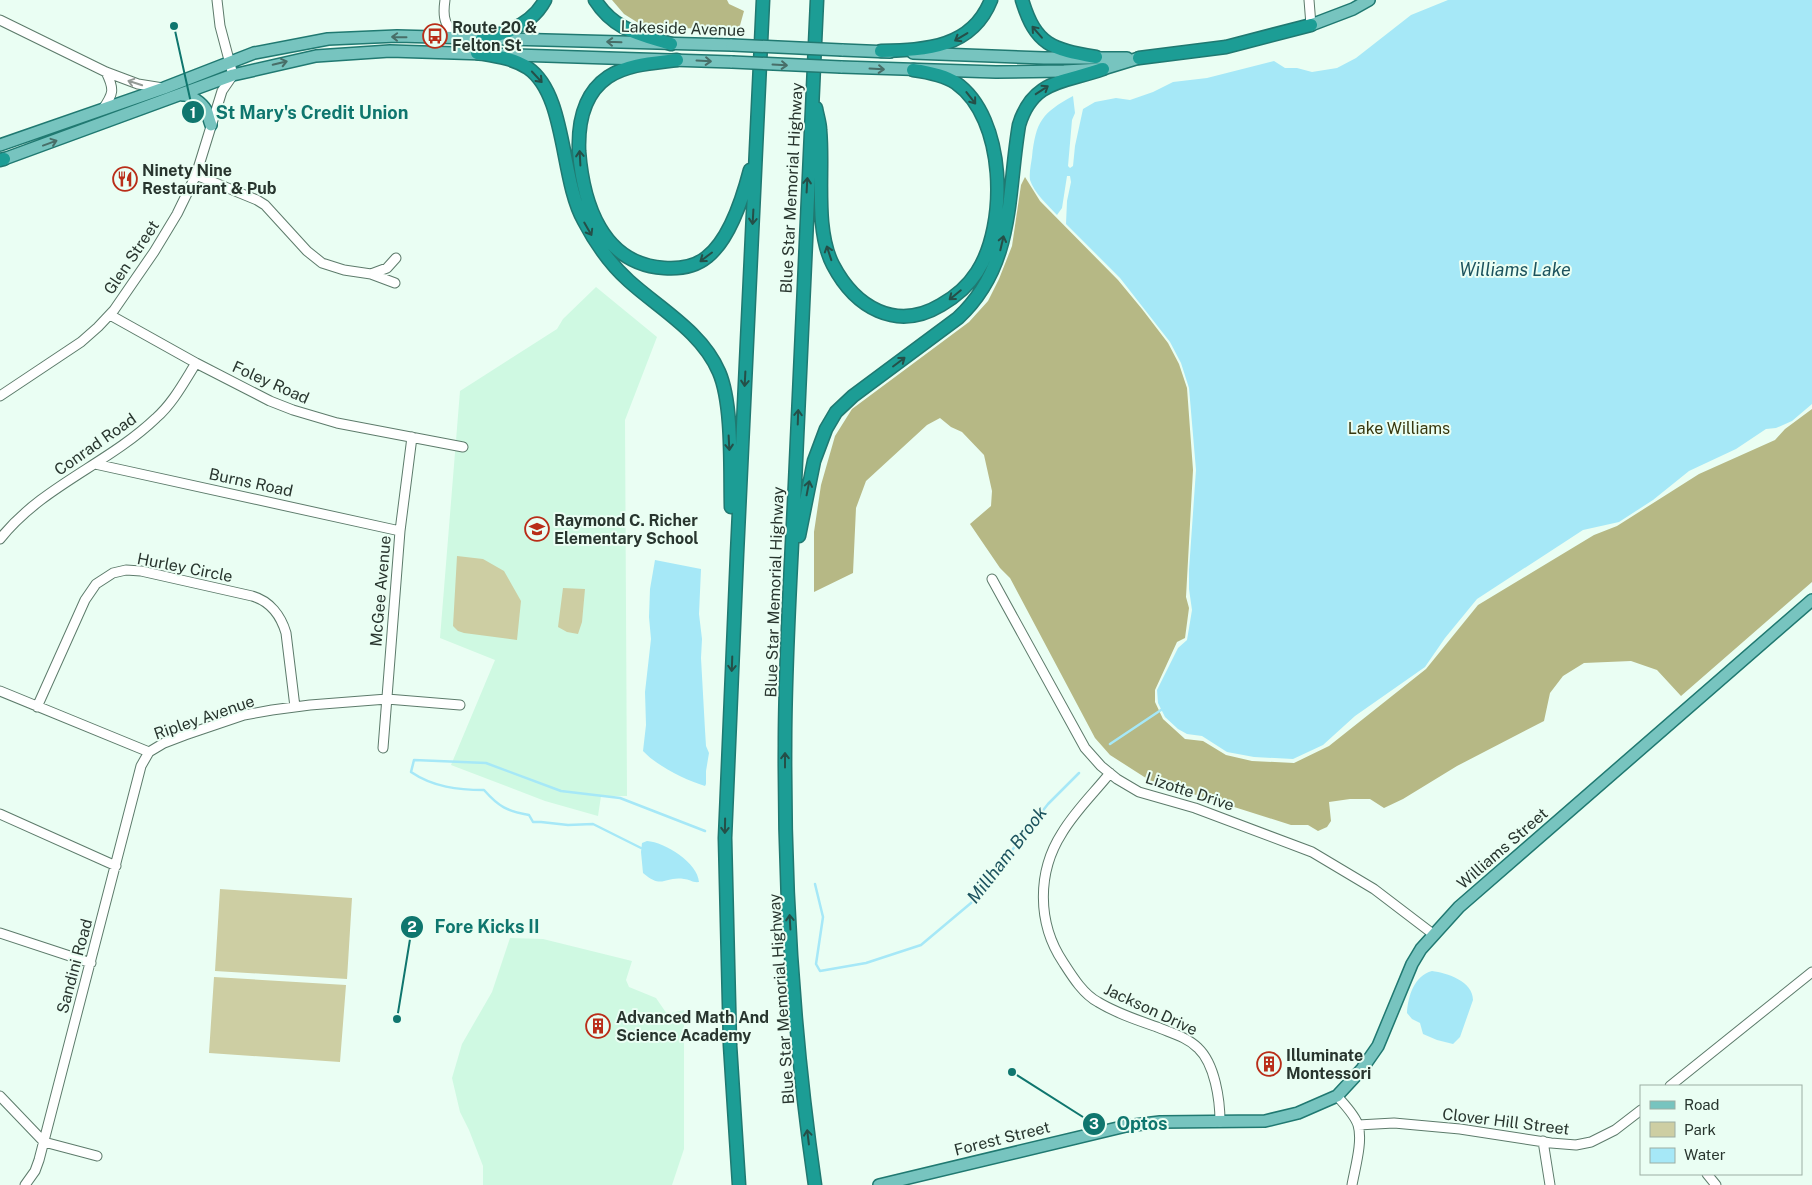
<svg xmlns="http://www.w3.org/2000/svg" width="1812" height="1185" font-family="'Public Sans',sans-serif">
<rect width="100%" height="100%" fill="#eafef3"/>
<path fill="#cff9e2" d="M 596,287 L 657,337 L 625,420 L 627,796 L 601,796 L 598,816 L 545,801 L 451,765 L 495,660 L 440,638 L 460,391 L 557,329 L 563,319 Z
M 510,938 L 543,939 L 632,961 L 626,980 L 629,987 L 656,998 L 667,1014 L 684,1010 L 684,1149 L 672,1185 L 483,1185 L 483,1166 L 469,1130 L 460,1112 L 452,1078 L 462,1044 L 492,992 Z"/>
<path fill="#cdcea3" d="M 457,556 L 483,559 L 504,571 L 521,601 L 517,640 L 464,633 L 458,631 L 453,626 Z
M 563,588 L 585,589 L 582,622 L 578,634 L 567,632 L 558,627 Z
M 220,889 L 352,898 L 347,979 L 215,971 Z
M 214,977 L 346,985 L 340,1062 L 209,1053 Z"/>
<path fill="#b6b885" d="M 612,0 L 727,0 L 729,4 L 744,11 L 739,29 L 669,28 L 640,24 L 624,14 Z
M 1025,177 L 1040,201 L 1118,280 L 1142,309 L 1168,343 L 1179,364 L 1187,388 L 1193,470 L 1186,597 L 1189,608 L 1185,638 L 1177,642 L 1155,690 L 1155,702 L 1163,719 L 1185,739 L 1203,741 L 1226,755 L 1252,761 L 1294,763 L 1329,746 L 1426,669 L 1478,605 L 1594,535 L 1617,526 L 1699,474 L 1775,440 L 1785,429 L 1812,409 L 1812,582 L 1681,696 L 1657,670 L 1631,661 L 1584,663 L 1563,676 L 1550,693 L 1544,721 L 1457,766 L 1403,799 L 1384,808 L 1370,799 L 1350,799 L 1329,802 L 1331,821 L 1327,827 L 1318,831 L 1308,825 L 1291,825 L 1149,780 L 1110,755 L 1095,738 L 1010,578 L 1000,568 L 970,524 L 991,506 L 992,491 L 984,455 L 962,432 L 951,427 L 940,418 L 927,425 L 866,481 L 856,508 L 853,573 L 814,592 L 814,532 L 821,485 L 835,436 L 852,409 L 969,322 L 988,301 L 999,279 L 1012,246 L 1021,185 Z"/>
<path fill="#a6e8f7" d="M 1448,0 L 1812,0 L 1812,404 L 1792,421 L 1776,428 L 1766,429 L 1736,449 L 1689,471 L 1653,500 L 1619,522 L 1583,530 L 1477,599 L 1445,638 L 1425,667 L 1355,716 L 1323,745 L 1293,759 L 1254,757 L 1227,752 L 1202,736 L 1187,734 L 1178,729 L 1165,717 L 1158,703 L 1157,690 L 1178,648 L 1187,640 L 1192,610 L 1189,589 L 1189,570 L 1196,470 L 1189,388 L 1181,363 L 1170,342 L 1120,278 L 1066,224 L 1067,201 L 1071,182 L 1070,176 L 1067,176 L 1062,208 L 1057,215 C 1048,205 1034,193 1030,180 C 1029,173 1031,164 1032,157 C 1036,121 1042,113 1073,96 L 1075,113 L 1072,120 L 1068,166 L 1070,168 L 1073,166 L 1075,146 L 1083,109 L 1095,102 L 1116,98 L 1130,100 L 1153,92 L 1173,82 L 1207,78 L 1274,61 L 1285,68 L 1297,68 L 1312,72 L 1337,68 L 1356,58 L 1411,15 Z
M 655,560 L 701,569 L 699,614 L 702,639 L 701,658 L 705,730 L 706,746 L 709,753 L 706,771 L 706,784 L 705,786 C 685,780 657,766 643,751 L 646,725 L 645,692 L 651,639 L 649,617 L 650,589 Z
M 647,841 C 665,842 698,863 699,882 C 693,883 689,879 684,879 C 664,876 663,890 643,873 L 641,852 L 642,843 Z
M 1432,971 C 1447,973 1473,981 1473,1000 L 1460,1037 L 1453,1044 L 1437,1040 L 1423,1034 L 1420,1023 L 1412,1019 L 1407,1013 C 1408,996 1414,976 1432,971 Z"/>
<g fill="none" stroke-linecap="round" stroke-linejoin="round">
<path stroke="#a6e8f7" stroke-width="2.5" d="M 1110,744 L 1164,708
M 641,848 L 593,824 L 568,825 L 541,822 L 533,822 L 529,815 C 507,811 499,807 484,790 C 458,790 433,787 411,772 L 414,760 L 486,763 L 561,791 L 620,798 L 705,831
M 815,884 L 823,917 L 816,964 L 820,971 L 866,963 L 921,945 L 971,903 L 1048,804 L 1079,773"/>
<g stroke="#5d7b6b" stroke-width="11">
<path id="minor" d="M 445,0 C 442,20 445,27 462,38
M 1309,0 L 1311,25
M 0,20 L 106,72 L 138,84 L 163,88
M 103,109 C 113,94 115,90 106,72
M 196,175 L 257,200 L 265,205 L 307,251 L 322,263 L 344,270 L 371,274 L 395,283
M 371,274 L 387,268 L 396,258
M 110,315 L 196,363 L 270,401 L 293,410 L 337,423 L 463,447
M 0,396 L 81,342 L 98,327 L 114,310 L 154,252 L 177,214 L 196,175 L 222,91 L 233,75 L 220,26 L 217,0
M 95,464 L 400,531
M 0,539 C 42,486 108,464 156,418 C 173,403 184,382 196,363
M 992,579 L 1085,748 L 1101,766 L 1117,779 L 1139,792 L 1195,808 L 1312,852 L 1374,889 L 1433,934
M 0,691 L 149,752 L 164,743 L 185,735 L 244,715 L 272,710 L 310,705 L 387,699 L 460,705
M 37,707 L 85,600 L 96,584 L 113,573 L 126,570 L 141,571 L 252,596 C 270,601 281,616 286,633 L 295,707
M 383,748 L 400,531 L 412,437
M 1110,773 C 1094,793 1075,811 1062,833 C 1037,872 1037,923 1063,962 C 1072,976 1083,994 1098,1002 C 1116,1013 1137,1020 1157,1027 C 1171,1033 1187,1037 1198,1048 C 1215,1064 1220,1100 1220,1122
M 0,814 L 116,866
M 0,933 L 91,963
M 1670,1086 L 1812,972
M 0,1096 L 44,1142 L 97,1156
M 1337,1096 C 1344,1104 1355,1115 1358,1125 C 1363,1141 1355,1168 1352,1185
M 1358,1125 L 1394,1123 L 1460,1129 L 1551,1143 L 1576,1145 L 1591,1142 L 1615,1130 L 1641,1110
M 1543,1141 L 1550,1185
M 1707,1174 L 1716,1185
M 25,1185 L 35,1171 L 39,1160 L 141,766 L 149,752"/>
</g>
<g stroke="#207971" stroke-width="14">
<path id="major" d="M 1311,25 L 1353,9 L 1369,0
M 842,50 L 890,52
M 913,53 L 1044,58 L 1127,58
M 841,67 L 996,72 L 1064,71 L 1103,69 L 1139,58
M 182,95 C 190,94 202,103 206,110 C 208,114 209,120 211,125
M 0,145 L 164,88 L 254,53 L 328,39 L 397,36 L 732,45
M 4,159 L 233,75 L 316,56 L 390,51 L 732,62
M 879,1185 L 1126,1126 L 1160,1122 L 1265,1121 L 1298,1113 L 1337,1096 L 1362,1069 L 1378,1046 L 1412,964 L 1421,949 L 1459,907 L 1812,600"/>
</g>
<g stroke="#207971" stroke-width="15">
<path id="highway" d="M 595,0 C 614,30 639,34 671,44
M 1022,0 C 1036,46 1052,49 1096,57
M 482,39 C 506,34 533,23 545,0
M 881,51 C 926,50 972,48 991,0
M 477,53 C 495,56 513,58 528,68 C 567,95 560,179 584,221 C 596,244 610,264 629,281 C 660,309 702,332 719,372 C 733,404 730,470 731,507
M 1139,58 L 1226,47 L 1311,25
M 677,60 C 653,63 628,64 608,77 C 583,94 578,123 579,151 C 583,203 602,264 664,268 C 678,269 695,267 707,257 C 730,239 743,197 750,170
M 816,108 C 817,115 820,123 820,130 C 824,170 814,229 833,265 C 855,307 896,332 941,305 C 955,297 968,286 977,272 C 1008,225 1006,118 956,83 C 944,75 928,72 913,70
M 0,160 L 4,159
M 799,536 L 814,461 L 826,429 L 836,412 L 853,396 L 958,318 C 1015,265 1007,196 1019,125 C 1033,79 1064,83 1103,69
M 739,1185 L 730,1045 L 725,838 L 737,554 L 763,0
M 815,1185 C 794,1040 784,891 785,745 C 785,658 791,570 795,483 C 802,322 809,161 817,0"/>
</g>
<use href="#minor" stroke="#fff" stroke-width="9"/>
<use href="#major" stroke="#77c4bf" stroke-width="11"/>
<use href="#highway" stroke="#1c9d95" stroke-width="12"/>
<g stroke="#207971" stroke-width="14" stroke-linecap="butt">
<path id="major-bridge" d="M 732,45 L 842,50
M 732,62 L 841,67"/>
</g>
<use href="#major-bridge" stroke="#77c4bf" stroke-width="11"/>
</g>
<defs><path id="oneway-shaft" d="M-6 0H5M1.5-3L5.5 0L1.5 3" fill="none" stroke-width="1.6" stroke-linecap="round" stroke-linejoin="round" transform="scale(1.25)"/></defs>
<g stroke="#254f48">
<use href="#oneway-shaft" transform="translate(1037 32) rotate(-131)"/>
<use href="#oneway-shaft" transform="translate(961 37) rotate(149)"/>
<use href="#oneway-shaft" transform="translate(537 77) rotate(47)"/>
<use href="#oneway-shaft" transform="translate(1042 90) rotate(-33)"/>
<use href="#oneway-shaft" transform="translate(971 98) rotate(52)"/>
<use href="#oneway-shaft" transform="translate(580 158) rotate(-93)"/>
<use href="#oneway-shaft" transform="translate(807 185) rotate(-87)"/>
<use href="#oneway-shaft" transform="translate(753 217) rotate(93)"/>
<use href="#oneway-shaft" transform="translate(588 229) rotate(60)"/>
<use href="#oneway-shaft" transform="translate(1002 243) rotate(-77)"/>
<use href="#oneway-shaft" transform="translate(829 253) rotate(-108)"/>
<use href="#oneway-shaft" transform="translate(706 257) rotate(143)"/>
<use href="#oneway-shaft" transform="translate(955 295) rotate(141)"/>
<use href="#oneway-shaft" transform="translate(899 362) rotate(-37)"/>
<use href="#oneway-shaft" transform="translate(745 379) rotate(93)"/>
<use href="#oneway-shaft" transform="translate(798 417) rotate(-88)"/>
<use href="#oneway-shaft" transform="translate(729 443) rotate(87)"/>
<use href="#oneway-shaft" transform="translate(808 488) rotate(-79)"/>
<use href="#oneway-shaft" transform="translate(732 664) rotate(92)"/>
<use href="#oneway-shaft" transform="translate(785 760) rotate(-90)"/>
<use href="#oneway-shaft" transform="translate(725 826) rotate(91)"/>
<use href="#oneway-shaft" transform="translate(790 922) rotate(-93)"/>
<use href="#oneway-shaft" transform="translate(808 1137) rotate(-97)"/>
</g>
<g stroke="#486e68">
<use href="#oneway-shaft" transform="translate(399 37) rotate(-179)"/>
<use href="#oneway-shaft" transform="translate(614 42) rotate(-178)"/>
<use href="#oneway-shaft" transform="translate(704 61) rotate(3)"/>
<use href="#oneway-shaft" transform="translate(280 63) rotate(-13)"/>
<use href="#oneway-shaft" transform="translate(780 65) rotate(3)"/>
<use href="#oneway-shaft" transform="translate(877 69) rotate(3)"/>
<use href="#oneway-shaft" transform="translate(50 143) rotate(-20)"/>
</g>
<use stroke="#949a96" href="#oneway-shaft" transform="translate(135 83) rotate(-162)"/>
<defs>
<g id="bus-ring" transform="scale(1.25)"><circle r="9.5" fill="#eafef3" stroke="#b92d18" stroke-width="1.5"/><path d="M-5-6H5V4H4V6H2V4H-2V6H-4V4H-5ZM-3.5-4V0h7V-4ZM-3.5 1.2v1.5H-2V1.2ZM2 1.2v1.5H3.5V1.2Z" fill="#b92d18"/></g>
<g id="restaurant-ring" transform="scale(1.25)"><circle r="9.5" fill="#eafef3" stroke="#b92d18" stroke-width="1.5"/><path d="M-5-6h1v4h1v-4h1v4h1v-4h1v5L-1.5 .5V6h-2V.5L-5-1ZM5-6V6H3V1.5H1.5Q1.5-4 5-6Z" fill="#b92d18"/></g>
<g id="school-ring" transform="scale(1.25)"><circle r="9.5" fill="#eafef3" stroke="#b92d18" stroke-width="1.5"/><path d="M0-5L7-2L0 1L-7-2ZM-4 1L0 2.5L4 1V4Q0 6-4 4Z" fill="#b92d18"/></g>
<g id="building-ring" transform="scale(1.25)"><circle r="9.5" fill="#eafef3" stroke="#b92d18" stroke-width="1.5"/><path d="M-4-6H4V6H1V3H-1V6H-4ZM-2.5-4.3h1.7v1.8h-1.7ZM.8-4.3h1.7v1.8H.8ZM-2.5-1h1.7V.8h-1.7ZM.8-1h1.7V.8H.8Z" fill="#b92d18"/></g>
</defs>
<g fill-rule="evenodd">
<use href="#bus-ring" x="435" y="36"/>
<use href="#restaurant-ring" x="125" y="179"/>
<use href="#school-ring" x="537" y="529"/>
<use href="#building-ring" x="598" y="1026"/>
<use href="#building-ring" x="1269" y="1064"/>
</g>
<g text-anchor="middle" stroke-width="4" stroke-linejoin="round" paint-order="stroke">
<g font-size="16" font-weight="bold" fill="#28352e" stroke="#eafef3" text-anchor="start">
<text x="452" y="33">Route 20 &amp;<tspan x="452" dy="18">Felton St</tspan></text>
<text x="142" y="176">Ninety Nine<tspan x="142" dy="18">Restaurant &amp; Pub</tspan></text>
<text x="554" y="526">Raymond C. Richer<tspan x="554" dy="18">Elementary School</tspan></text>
<text x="616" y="1023">Advanced Math And<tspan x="616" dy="18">Science Academy</tspan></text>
<text x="1286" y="1061">Illuminate<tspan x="1286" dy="18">Montessori</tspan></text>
</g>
<g font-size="16" fill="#28352e" stroke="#eafef3">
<text transform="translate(683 28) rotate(2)" y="6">Lakeside Avenue</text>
<text transform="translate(791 188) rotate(-87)" y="6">Blue Star Memorial Highway</text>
<text transform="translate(131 257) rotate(-56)" y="6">Glen Street</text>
<text transform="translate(271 382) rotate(24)" y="6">Foley Road</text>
<text transform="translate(95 444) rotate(-35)" y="6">Conrad Road</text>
<text transform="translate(251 482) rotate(12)" y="6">Burns Road</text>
<text transform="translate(185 567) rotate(11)" y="6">Hurley Circle</text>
<text transform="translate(380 591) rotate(-85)" y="6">McGee Avenue</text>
<text transform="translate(774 592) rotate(-88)" y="6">Blue Star Memorial Highway</text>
<text transform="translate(204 717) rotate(-19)" y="6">Ripley Avenue</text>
<text transform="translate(1190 791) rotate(18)" y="6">Lizotte Drive</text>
<text transform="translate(1502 848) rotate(-41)" y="6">Williams Street</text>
<text transform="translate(74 966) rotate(-75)" y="6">Sandini Road</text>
<text transform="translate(781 999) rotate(-94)" y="6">Blue Star Memorial Highway</text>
<text transform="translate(1151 1009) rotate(25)" y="6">Jackson Drive</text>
<text transform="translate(1506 1121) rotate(7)" y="6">Clover Hill Street</text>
<text transform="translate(1002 1138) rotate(-14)" y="6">Forest Street</text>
</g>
<g font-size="16" fill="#37370f" stroke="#eafef3">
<text x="1399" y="434">Lake Williams</text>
</g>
<g font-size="18" font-style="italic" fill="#1c535e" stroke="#eafef3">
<text x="1515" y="276">Williams Lake</text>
<text transform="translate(1007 855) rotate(-52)" y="6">Millham Brook</text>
</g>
</g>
<path fill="none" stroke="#0f766e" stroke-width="2" d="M174 26L193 112M397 1019L412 927M1012 1072L1094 1124"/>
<g fill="#0f766e" stroke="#eafef3" stroke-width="2">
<circle cx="174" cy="26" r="5"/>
<circle cx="397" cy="1019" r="5"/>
<circle cx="1012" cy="1072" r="5"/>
<circle cx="193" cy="112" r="12"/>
<circle cx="412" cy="927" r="12"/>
<circle cx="1094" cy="1124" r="12"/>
</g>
<g font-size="15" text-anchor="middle" font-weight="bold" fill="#fff">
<text x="193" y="118">1</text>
<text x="412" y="932">2</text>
<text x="1094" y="1129">3</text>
</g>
<g font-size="18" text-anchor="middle" font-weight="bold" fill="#0f766e" stroke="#eafef3" stroke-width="4" stroke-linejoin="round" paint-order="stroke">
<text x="312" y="119">St Mary's Credit Union</text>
<text x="487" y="933">Fore Kicks II</text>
<text x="1142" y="1130">Optos</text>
</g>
<rect x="1640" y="1085" width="162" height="90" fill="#eafef3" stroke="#9caea4"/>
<rect x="1650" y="1101" width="25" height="8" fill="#77c4bf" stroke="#9caea4"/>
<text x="1684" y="1110" font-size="15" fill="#28352e">Road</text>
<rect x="1650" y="1122" width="25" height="15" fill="#cdcea3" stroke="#9caea4"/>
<text x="1684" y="1135" font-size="15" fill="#28352e">Park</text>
<rect x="1650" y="1148" width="25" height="15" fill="#a6e8f7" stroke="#9caea4"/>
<text x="1684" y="1160" font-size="15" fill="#28352e">Water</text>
</svg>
